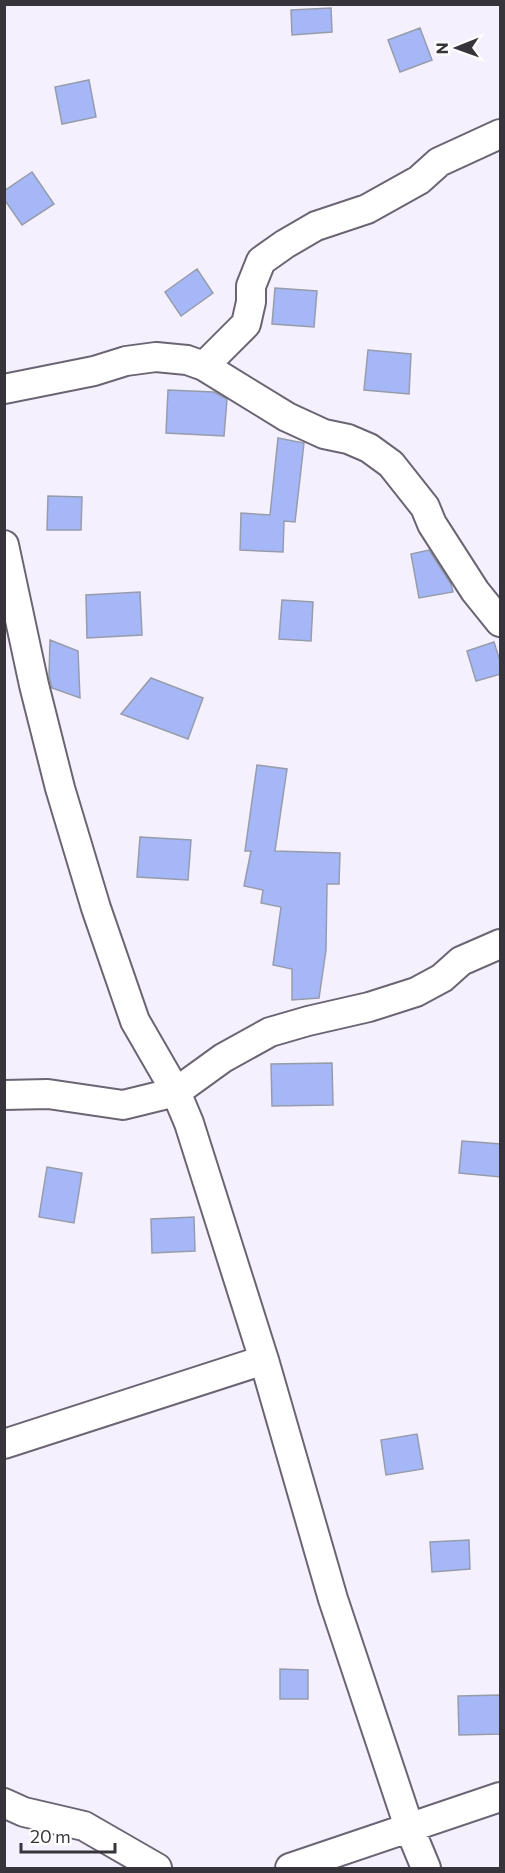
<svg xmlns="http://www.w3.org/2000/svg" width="505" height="1873" font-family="Commissioner,sans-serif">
<rect width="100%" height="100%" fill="#f5f0fd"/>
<path fill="#a6b7f8" stroke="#979cab" stroke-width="1.5" d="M 331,8 L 332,32 L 292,35 L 291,10 Z
M 420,28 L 432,60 L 400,72 L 388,40 Z
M 89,80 L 96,117 L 62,124 L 55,87 Z
M 32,172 L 54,204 L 22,225 L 4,199 L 4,191 Z
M 197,269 L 213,293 L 181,316 L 165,292 Z
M 275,288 L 317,291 L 314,327 L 272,324 Z
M 368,350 L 411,354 L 409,394 L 364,390 Z
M 168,390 L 214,392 L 227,399 L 224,436 L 166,433 Z
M 278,438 L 304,443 L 295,522 L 284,521 L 283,552 L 240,550 L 241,513 L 270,515 Z
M 48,496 L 82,497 L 81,530 L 47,530 Z
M 429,550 L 451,584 L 453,592 L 419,598 L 411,554 Z
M 140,592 L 142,635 L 87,638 L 86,595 Z
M 282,600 L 313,602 L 311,641 L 279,639 Z
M 50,640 L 78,651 L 80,698 L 52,688 L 49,676 Z
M 494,642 L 501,664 L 501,674 L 476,681 L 467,651 Z
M 151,678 L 203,698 L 188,739 L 121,714 Z
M 257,765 L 287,769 L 275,851 L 340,853 L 339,884 L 327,884 L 326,950 L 319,998 L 292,1000 L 292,969 L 273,965 L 281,907 L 261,903 L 263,890 L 244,886 L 251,851 L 245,851 Z
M 140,837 L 191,840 L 188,880 L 137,877 Z
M 332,1063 L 333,1105 L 272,1106 L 271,1064 Z
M 462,1141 L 501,1144 L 501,1177 L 459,1173 Z
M 47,1167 L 82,1173 L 74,1223 L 39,1217 Z
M 194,1217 L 195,1251 L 152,1253 L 151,1219 Z
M 417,1434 L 423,1469 L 386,1475 L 381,1440 Z
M 469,1540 L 470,1569 L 432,1572 L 430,1542 Z
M 280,1669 L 308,1670 L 308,1699 L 280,1699 Z
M 501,1695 L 501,1734 L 459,1735 L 458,1696 Z"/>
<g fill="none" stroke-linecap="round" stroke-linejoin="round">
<g stroke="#6b6573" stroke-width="32">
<path id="minor" d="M 204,366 L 246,324 L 251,302 L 251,286 L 261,261 L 285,244 L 316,226 L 367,209 L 419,180 L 439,162 L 500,134
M 4,389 L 94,371 L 126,361 L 156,357 L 187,360 L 204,366 L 287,417 L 324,434 L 348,439 L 369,448 L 391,464 L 425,507 L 432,524 L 475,591 L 500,622
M 4,545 L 34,685 L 60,788 L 96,908 L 135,1021 L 176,1092 L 189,1123 L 264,1360 L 333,1599 L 409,1827 L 426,1868
M 4,1095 L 48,1094 L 123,1105 L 176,1092 L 223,1058 L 270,1032 L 308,1021 L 369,1007 L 416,992 L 442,978 L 461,961 L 500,944
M 4,1444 L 264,1360
M 4,1803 L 24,1812 L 84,1826 L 157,1868
M 290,1868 L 500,1797"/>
</g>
<use href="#minor" stroke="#fff" stroke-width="28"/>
</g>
<rect width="505" height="1873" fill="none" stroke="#37353b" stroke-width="12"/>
<g transform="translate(457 48) rotate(269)" stroke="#ffffff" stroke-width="4.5" paint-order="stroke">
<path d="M0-4.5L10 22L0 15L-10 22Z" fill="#37353b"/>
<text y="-9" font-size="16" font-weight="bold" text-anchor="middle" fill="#37353b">N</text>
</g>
<path d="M21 1843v9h94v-9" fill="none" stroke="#37353b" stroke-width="3"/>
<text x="30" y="1843" font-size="18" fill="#37353b" stroke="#ffffff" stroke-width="4.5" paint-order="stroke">20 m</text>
</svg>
